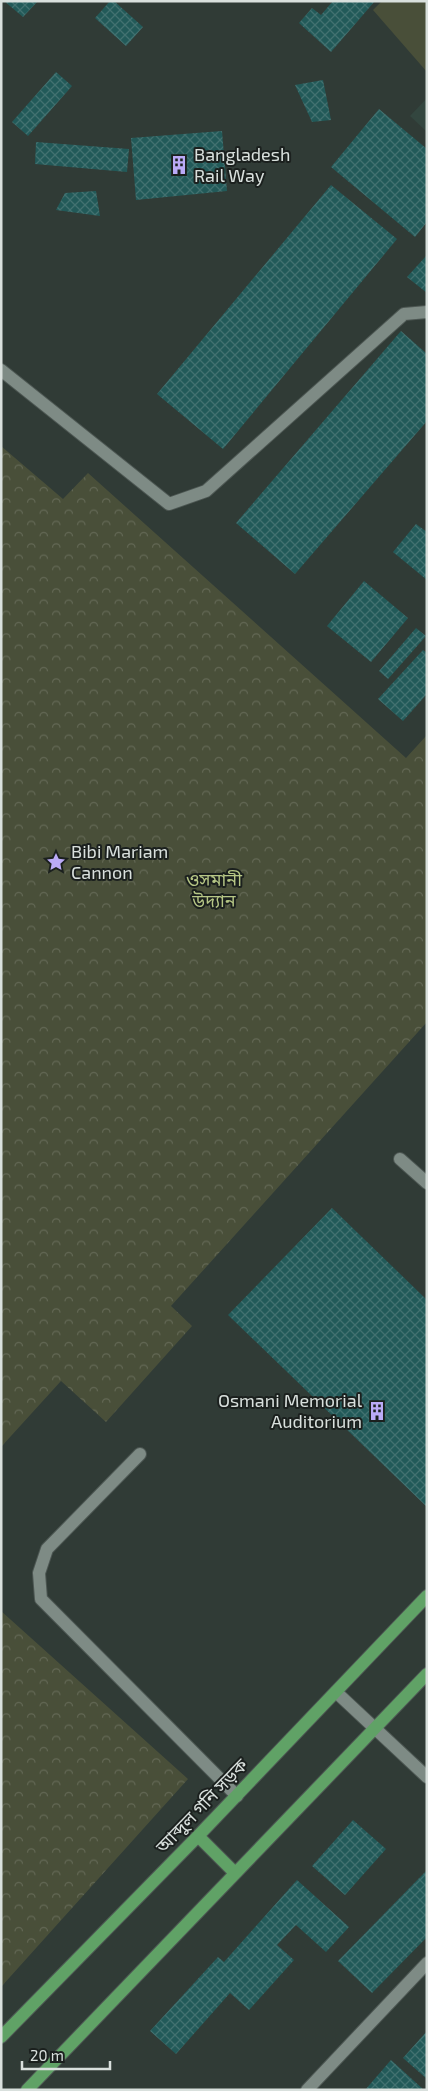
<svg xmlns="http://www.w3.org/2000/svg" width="428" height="2091" font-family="'Exo 2','Noto Sans Bengali',sans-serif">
<defs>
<pattern id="forest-crowns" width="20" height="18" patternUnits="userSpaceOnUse" patternTransform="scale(1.25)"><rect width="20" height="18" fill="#494f39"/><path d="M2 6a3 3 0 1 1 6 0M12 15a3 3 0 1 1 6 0" fill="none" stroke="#636855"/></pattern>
<pattern id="building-cross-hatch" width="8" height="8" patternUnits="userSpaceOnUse" patternTransform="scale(1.25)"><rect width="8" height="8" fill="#225a59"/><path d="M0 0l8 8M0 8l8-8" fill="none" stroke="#427170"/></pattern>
</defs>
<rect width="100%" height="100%" fill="#303b36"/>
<path fill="#33463f" d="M 427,98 L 427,132 L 410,116 Z"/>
<path fill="#494f39" d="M 382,1 L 427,1 L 427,72 L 373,10 Z"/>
<path fill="url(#forest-crowns)" d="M 1,446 L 63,499 L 88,473 L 406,758 L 427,735 L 427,1022 L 171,1306 L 192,1326 L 106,1422 L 61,1381 L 1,1447 Z
M 1,1611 L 188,1779 L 1,1987 Z"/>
<path fill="url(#building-cross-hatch)" d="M 4,1 L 38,1 L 23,17 Z
M 110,1 L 114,1 L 143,27 L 126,46 L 95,18 Z
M 333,1 L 375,1 L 331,52 L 299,23 L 312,8 L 321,15 Z
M 56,72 L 72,86 L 28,136 L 12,122 Z
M 323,80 L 331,120 L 312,122 L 295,85 Z
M 379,109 L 427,149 L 427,222 L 415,237 L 331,167 Z
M 222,131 L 227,191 L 136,200 L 131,138 Z
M 36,142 L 129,149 L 127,172 L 35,164 Z
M 331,185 L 397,239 L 223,449 L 157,394 Z
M 96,191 L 100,216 L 56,210 L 65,193 Z
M 427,255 L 427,293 L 407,277 Z
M 401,331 L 427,354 L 427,421 L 295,574 L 236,523 Z
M 416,524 L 427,532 L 427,580 L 393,552 Z
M 364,581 L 408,618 L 371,662 L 327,626 Z
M 416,628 L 426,636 L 388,679 L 379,671 Z
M 423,650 L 427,653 L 427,694 L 403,721 L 378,699 Z
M 332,1208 L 427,1300 L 427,1507 L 228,1315 Z
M 353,1820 L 386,1849 L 345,1895 L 312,1866 Z
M 427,1870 L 427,1937 L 372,1993 L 338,1961 Z
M 297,1880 L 349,1927 L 326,1952 L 296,1925 L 277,1945 L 294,1960 L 249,2010 L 230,1993 L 176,2054 L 150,2031 L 218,1957 L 224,1962 Z
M 427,2031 L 427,2079 L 403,2058 Z
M 391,2060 L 424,2090 L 365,2090 Z"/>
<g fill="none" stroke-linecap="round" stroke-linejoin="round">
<g stroke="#4d5753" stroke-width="14">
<path id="minor" d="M 1,370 L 169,504 L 206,491 L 404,314 L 427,312
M 400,1159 L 427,1183
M 140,1454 L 47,1549 L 39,1573 L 41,1599 L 237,1796
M 336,1692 L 427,1777
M 307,2090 L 427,1963"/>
</g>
<g stroke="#4d5753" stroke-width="14">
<path id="major" d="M 198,1836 L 235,1873
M 1,2037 L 198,1836 L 427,1596
M 27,2090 L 427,1674"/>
</g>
<use href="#minor" stroke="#7e8b85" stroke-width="12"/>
<use href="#major" stroke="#60a266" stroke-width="12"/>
</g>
<defs>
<g id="building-bare" transform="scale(1.5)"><path d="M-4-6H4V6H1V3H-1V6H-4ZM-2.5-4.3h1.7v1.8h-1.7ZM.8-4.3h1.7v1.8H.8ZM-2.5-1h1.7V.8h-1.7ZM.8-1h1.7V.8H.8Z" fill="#baaaf6" stroke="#1b201e" stroke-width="2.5" paint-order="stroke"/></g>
<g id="sight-bare" transform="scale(1.5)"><path d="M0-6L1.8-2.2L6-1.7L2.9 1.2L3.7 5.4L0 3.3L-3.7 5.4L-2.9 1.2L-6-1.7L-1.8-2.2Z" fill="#baaaf6" stroke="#1b201e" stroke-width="2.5" paint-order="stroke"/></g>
</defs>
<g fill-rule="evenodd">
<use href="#building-bare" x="179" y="165"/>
<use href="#sight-bare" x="56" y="862"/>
<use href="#building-bare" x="377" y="1411"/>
</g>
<g text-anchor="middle" stroke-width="4" stroke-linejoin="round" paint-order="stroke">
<g font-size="18" fill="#d9e0dd" stroke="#1b201e" text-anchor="start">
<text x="194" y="161">Bangladesh<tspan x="194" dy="21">Rail Way</tspan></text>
<text x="71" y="858">Bibi Mariam<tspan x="71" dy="21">Cannon</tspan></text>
<text x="362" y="1407" text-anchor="end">Osmani Memorial<tspan x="362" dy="21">Auditorium</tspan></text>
</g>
<g font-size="18" fill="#b7c786" stroke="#1b201e">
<text x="214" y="886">ওসমানী<tspan x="214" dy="21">উদ্যান</tspan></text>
</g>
<g font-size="18" fill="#d9e0dd" stroke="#1b201e">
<text transform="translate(202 1806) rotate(-46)" y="6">আব্দুল গনি সড়ক</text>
</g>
</g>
<rect width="428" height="2091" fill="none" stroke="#d9e0dd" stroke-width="5"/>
<path d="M22 2061v8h88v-8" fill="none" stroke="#d9e0dd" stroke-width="2.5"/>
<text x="30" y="2061" font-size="15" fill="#d9e0dd" stroke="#1b201e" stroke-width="4" paint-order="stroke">20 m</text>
</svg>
